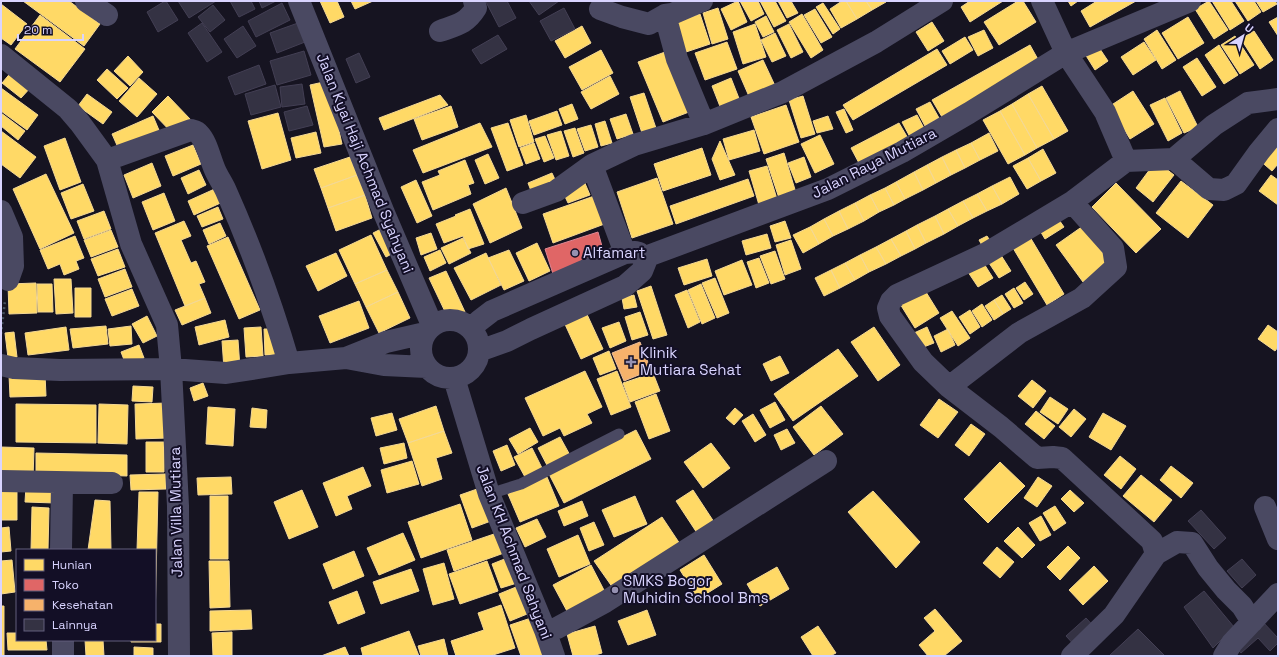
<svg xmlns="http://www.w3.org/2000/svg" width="1279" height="657" font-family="'Space Grotesk',sans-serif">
<rect width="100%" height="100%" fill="#161421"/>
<path fill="#ffd966" stroke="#f4d894" d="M 23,1 L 69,1 L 100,24 L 84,46 Z
M 320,1 L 337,1 L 344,17 L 330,23 Z
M 351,1 L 373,1 L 355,9 Z
M 738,1 L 747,22 L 731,30 L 721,9 Z
M 740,1 L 758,1 L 764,14 L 751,21 Z
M 760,1 L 775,1 L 786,21 L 774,27 Z
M 778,1 L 791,1 L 798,13 L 787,18 Z
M 842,1 L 846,1 L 857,19 L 841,28 L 830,9 Z
M 846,1 L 866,1 L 872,10 L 857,19 Z
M 866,1 L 885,1 L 886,2 L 872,10 Z
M 970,1 L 1003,1 L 970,22 L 961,7 Z
M 1018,1 L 1023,1 L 1036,22 L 999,45 L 984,22 Z
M 1068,1 L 1078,1 L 1071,6 Z
M 1097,1 L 1136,1 L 1090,27 L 1081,11 Z
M 1209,1 L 1228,30 L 1214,39 L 1195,9 Z
M 1212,1 L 1231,1 L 1244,21 L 1230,30 Z
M 1235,1 L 1254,1 L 1261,12 L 1248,21 Z
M 1256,1 L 1275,1 L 1277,4 L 1263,12 Z
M 823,3 L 840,29 L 833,34 L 816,7 Z
M 1,4 L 27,24 L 11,45 L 1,38 Z
M 718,8 L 728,39 L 712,44 L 703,13 Z
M 815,9 L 832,37 L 821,43 L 804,15 Z
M 700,14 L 710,44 L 686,52 L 675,22 Z
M 802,14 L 823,50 L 811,58 L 789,22 Z
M 40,15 L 85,49 L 60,82 L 15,49 Z
M 766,16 L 774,32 L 763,37 L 755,22 Z
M 1188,17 L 1204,43 L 1178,59 L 1162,33 Z
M 1278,17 L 1278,36 L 1269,22 Z
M 932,22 L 944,41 L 928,51 L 916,32 Z
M 755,24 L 766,57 L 743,64 L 733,32 Z
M 789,24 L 803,52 L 791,58 L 777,30 Z
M 582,26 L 591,43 L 565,58 L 555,41 Z
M 984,30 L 993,48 L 978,56 L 968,37 Z
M 1157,30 L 1176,60 L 1162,69 L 1144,39 Z
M 1254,31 L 1273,60 L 1260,69 L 1241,39 Z
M 775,33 L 786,56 L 772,62 L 761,40 Z
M 1235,36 L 1254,65 L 1240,74 L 1221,45 Z
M 965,37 L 973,50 L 950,64 L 942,51 Z
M 727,42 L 737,69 L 705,80 L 695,53 Z
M 1144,42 L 1156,60 L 1133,75 L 1121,57 Z
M 1030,45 L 1040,63 L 942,117 L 932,100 Z
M 1219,45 L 1238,75 L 1224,84 L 1205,55 Z
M 1098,46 L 1108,61 L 1095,70 L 1085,54 Z
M 937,49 L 947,65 L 853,120 L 843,105 Z
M 601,50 L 613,73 L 582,90 L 569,67 Z
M 665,52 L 689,112 L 663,122 L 638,62 Z
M 128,56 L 143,72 L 130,86 L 114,71 Z
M 1197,58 L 1216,87 L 1202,96 L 1183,67 Z
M 763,60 L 777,90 L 751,101 L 738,71 Z
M 107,69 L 128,88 L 117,99 L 97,80 Z
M 13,70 L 32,86 L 21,98 L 2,83 Z
M 610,76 L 619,94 L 591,109 L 581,92 Z
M 139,78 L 157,94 L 137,117 L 119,101 Z
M 731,78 L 740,101 L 721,109 L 712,86 Z
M 328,81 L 342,144 L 324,147 L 310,85 Z
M 1042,86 L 1068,131 L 1054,139 L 1028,94 Z
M 1,88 L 38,115 L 27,130 L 1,111 Z
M 1133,91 L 1154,124 L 1130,139 L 1110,106 Z
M 1180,91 L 1198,127 L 1184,133 L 1166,98 Z
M 644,93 L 658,134 L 644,139 L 630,97 Z
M 87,94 L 112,112 L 103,124 L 78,106 Z
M 1028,94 L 1054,139 L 1037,148 L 1012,104 Z
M 440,95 L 448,105 L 384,130 L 379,118 Z
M 168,96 L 191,120 L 175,136 L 152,112 Z
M 803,96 L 815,134 L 801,138 L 789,100 Z
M 1165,98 L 1182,133 L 1168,141 L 1150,105 Z
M 930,102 L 939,118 L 925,126 L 916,109 Z
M 572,104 L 578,119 L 565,124 L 559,109 Z
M 1012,104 L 1037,148 L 1025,155 L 1000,111 Z
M 786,105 L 799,142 L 764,154 L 751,117 Z
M 451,106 L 458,127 L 422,140 L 414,119 Z
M 844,109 L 853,130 L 846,133 L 836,112 Z
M 557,111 L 562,125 L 534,135 L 529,121 Z
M 1000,111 L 1025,155 L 1008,164 L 983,120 Z
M 1,113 L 25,131 L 18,140 L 1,126 Z
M 278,113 L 291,160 L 262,169 L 248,121 Z
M 626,114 L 633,134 L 617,139 L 610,119 Z
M 526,115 L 534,142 L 519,147 L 510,120 Z
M 917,115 L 925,130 L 910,137 L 902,122 Z
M 153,116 L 161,135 L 120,152 L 112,134 Z
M 828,116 L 833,129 L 817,133 L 813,121 Z
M 605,121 L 612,143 L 601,146 L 595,124 Z
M 480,123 L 492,147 L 423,173 L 413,150 Z
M 508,123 L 523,165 L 507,171 L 491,128 Z
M 899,123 L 909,140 L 860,165 L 851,148 Z
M 591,125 L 598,147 L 585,151 L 577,129 Z
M 575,128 L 584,153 L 573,157 L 564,131 Z
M 754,130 L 760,151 L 729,160 L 723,139 Z
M 1,131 L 36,157 L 20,178 L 1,164 Z
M 561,131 L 569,156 L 556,160 L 547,135 Z
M 316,132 L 321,153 L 296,158 L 291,138 Z
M 989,133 L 998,151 L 980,160 L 971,143 Z
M 820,135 L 834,164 L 815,173 L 801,144 Z
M 545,136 L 554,158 L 544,162 L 535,139 Z
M 65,138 L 81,182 L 60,190 L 44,146 Z
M 1278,140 L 1278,164 L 1272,171 L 1258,159 Z
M 720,141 L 735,175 L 720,180 L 712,159 Z
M 534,143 L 540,159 L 526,164 L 520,148 Z
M 971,143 L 980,160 L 965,168 L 956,150 Z
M 193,145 L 201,164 L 173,176 L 165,156 Z
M 702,148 L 711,175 L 663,191 L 654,164 Z
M 1043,149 L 1056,173 L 1041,181 L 1028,158 Z
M 956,150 L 965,168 L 951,175 L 942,157 Z
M 784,153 L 796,193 L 779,198 L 766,159 Z
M 488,154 L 499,178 L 485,184 L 475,160 Z
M 350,157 L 357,175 L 321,188 L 314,169 Z
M 804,157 L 811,177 L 796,183 L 788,163 Z
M 942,157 L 951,175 L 936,183 L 927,165 Z
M 1028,158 L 1041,181 L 1027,189 L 1013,166 Z
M 465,160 L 474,183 L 468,185 L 471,194 L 433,210 L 422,182 L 440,175 L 438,171 Z
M 1156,161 L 1174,175 L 1153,202 L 1136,188 Z
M 152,163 L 161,186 L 133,198 L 124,175 Z
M 927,165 L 936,183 L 923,190 L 914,172 Z
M 767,166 L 777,199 L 759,205 L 749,171 Z
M 199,170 L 206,185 L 188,194 L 181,178 Z
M 914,172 L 923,190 L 905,199 L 896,182 Z
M 552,173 L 558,186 L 533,196 L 528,183 Z
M 46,174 L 74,233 L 40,249 L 13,189 Z
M 357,175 L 365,195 L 328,208 L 321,188 Z
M 1271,175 L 1278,180 L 1278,205 L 1259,191 Z
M 1010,177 L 1019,194 L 1002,204 L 992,186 Z
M 657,178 L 673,224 L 632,238 L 617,192 Z
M 748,179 L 754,196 L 676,224 L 670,206 Z
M 416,180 L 432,216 L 417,223 L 401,187 Z
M 584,181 L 590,195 L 568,203 L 562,190 Z
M 1181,181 L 1213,205 L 1188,238 L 1156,213 Z
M 896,182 L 905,199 L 894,205 L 885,188 Z
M 1116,183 L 1161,229 L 1136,253 L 1092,207 Z
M 83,184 L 94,211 L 71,219 L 61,193 Z
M 992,186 L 1002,204 L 987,211 L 977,194 Z
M 219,187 L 225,201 L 194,215 L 188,201 Z
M 506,188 L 522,228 L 490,243 L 473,204 Z
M 885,188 L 894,205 L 879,212 L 870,195 Z
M 164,193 L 175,221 L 153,230 L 142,202 Z
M 600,194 L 610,222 L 553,243 L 543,214 Z
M 977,194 L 987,211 L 973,218 L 963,201 Z
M 365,195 L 372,218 L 336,231 L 328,208 Z
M 870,195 L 879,212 L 864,221 L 855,203 Z
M 963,201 L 973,218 L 958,226 L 948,209 Z
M 855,203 L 864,221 L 848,229 L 839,211 Z
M 218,207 L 223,219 L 202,227 L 197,216 Z
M 470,209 L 484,244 L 468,249 L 463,236 L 444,243 L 436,224 L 456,216 L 455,215 Z
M 948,209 L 958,226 L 944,234 L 935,216 Z
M 104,211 L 111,229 L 84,239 L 77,221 Z
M 839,211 L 848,229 L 833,236 L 824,219 Z
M 935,216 L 944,234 L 926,243 L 917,225 Z
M 1057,217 L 1064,227 L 1045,239 L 1039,229 Z
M 824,219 L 833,236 L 819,244 L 810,227 Z
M 184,221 L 191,236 L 181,240 L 191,263 L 196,261 L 205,282 L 199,284 L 205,298 L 185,306 L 155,233 Z
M 785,221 L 791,238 L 775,242 L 770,226 Z
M 220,223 L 226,236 L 209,244 L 203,230 Z
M 917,225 L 926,243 L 915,249 L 906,231 Z
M 387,226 L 399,250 L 386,257 L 373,233 Z
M 1083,226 L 1110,263 L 1083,282 L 1056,245 Z
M 810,227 L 819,244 L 803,253 L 793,235 Z
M 111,230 L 118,247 L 91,257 L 84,240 Z
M 906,231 L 915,249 L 901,256 L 891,239 Z
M 431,233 L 437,249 L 421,255 L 416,238 Z
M 767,234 L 771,248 L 746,255 L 742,241 Z
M 371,235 L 387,270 L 355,284 L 339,250 Z
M 75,236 L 84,258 L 76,261 L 79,269 L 64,275 L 60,264 L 48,269 L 40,250 Z
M 987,236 L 993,245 L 984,249 L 979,240 Z
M 228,237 L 260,310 L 239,319 L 207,246 Z
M 1030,237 L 1064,294 L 1047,305 L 1013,248 Z
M 463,238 L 471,253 L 449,264 L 441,248 Z
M 891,239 L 901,256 L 886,264 L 876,247 Z
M 791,240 L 801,269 L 785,275 L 776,245 Z
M 537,243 L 550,271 L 529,281 L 516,253 Z
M 876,247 L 886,264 L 869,272 L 860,255 Z
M 118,249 L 125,267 L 98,276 L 91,259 Z
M 440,250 L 446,263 L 430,271 L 424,257 Z
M 509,250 L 524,281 L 504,290 L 488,258 Z
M 775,251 L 785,279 L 771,284 L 760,256 Z
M 999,252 L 1011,271 L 999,278 L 987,260 Z
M 336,253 L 347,276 L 318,291 L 306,266 Z
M 486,253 L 501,285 L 471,300 L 454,268 Z
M 860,255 L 869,272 L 855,280 L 845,263 Z
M 759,258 L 769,283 L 756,288 L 747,262 Z
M 707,259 L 712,276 L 684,285 L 678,268 Z
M 981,259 L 993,278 L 978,287 L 966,269 Z
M 742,260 L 752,285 L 724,295 L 715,271 Z
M 845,263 L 855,280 L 840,288 L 831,270 Z
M 125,269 L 132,287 L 105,297 L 98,279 Z
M 387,270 L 398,292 L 366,307 L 355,284 Z
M 831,270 L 840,288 L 824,296 L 815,278 Z
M 446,271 L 465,312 L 449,320 L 429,278 Z
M 715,278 L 729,313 L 717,318 L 702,283 Z
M 54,279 L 71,279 L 73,313 L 56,314 Z
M 1025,282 L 1033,294 L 1024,300 L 1016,288 Z
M 36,283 L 37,313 L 9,314 L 8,284 Z
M 37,284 L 52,284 L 53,312 L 38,312 Z
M 701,284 L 715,318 L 702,324 L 688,290 Z
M 921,284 L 939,313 L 915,328 L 897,299 Z
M 651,286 L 667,335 L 653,339 L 637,291 Z
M 75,288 L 91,288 L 91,317 L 75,317 Z
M 1014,288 L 1023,303 L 1014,308 L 1005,294 Z
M 132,289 L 139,306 L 112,316 L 105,299 Z
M 687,290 L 700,322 L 688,328 L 675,295 Z
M 398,292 L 410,318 L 379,333 L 366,307 Z
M 634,295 L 637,307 L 624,309 L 622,298 Z
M 1002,295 L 1011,309 L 1003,314 L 994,300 Z
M 205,298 L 211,313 L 182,325 L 175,310 Z
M 994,300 L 1003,314 L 994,320 L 985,306 Z
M 359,301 L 369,328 L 330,343 L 319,316 Z
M 982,304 L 992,320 L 982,327 L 972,311 Z
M 585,310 L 603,349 L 581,359 L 563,320 Z
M 970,310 L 980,327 L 970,334 L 959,317 Z
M 952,311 L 970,338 L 958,346 L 940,318 Z
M 640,312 L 648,335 L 632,340 L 625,317 Z
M 147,316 L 157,336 L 143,343 L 132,324 Z
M 225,320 L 229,337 L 199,345 L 195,327 Z
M 619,322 L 626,341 L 610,348 L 602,328 Z
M 1268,325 L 1278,332 L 1278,347 L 1275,351 L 1258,339 Z
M 106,326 L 108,344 L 73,348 L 70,329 Z
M 131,326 L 132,344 L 110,346 L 108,329 Z
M 66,327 L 69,350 L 28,355 L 25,333 Z
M 261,327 L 263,356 L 246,357 L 244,328 Z
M 874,327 L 900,365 L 878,381 L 851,342 Z
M 927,327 L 934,343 L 921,348 L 914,333 Z
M 264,329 L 278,329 L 279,355 L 265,355 Z
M 948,329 L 955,345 L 941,352 L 934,336 Z
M 14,332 L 17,357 L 8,358 L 5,333 Z
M 238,340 L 240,368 L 224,369 L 222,341 Z
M 139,345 L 144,358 L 126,365 L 121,352 Z
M 838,349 L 858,376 L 793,421 L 774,394 Z
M 609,351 L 616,369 L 600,375 L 593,358 Z
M 780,356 L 789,373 L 771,381 L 763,364 Z
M 585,371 L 602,407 L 587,414 L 592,423 L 564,436 L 560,428 L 543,436 L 525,398 Z
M 617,371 L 631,407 L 611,415 L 597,379 Z
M 653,373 L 660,391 L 630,402 L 623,383 Z
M 45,374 L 46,396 L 10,397 L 9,375 Z
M 1032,380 L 1046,391 L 1033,408 L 1018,396 Z
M 203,383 L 208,396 L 194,401 L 190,388 Z
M 133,386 L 153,387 L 152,402 L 132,401 Z
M 656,394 L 670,431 L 649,439 L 635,402 Z
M 1050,397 L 1068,409 L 1058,424 L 1040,412 Z
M 939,399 L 958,412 L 938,438 L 920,425 Z
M 775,402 L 785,420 L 770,428 L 760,410 Z
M 167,403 L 168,438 L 136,439 L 135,404 Z
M 16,404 L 96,405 L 96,443 L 16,442 Z
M 99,404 L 128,405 L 127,444 L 98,443 Z
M 436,406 L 444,431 L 408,443 L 399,419 Z
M 821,406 L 843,434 L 814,455 L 793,427 Z
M 208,407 L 235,409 L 233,446 L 206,444 Z
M 252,408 L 267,410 L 266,428 L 250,427 Z
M 735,408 L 743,415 L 734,425 L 726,418 Z
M 1074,409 L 1086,419 L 1071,437 L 1059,427 Z
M 1036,411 L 1055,426 L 1044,439 L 1025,424 Z
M 392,413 L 397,430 L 376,436 L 371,418 Z
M 1103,413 L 1126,426 L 1111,450 L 1089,437 Z
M 753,414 L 766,435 L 755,442 L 742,421 Z
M 971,424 L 985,434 L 969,456 L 955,445 Z
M 530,428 L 538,442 L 518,454 L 509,439 Z
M 787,429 L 795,443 L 781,450 L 774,435 Z
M 636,430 L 651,459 L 564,503 L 549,474 Z
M 444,431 L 452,453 L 436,458 L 442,479 L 422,486 L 408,443 Z
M 560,437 L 571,457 L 549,469 L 538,448 Z
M 146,442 L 164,442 L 164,472 L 146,472 Z
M 404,443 L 407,458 L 384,464 L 380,448 Z
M 711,443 L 730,468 L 703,488 L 684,462 Z
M 507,445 L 515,465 L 501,471 L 493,451 Z
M 1,447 L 34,448 L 33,479 L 1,478 Z
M 532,448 L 542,468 L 525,477 L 514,457 Z
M 36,453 L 127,455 L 127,476 L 36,473 Z
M 1120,456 L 1136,469 L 1121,489 L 1104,475 Z
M 412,461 L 419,484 L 387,493 L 381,470 Z
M 1000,462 L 1025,486 L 988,523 L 964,499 Z
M 1171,466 L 1193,483 L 1181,498 L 1160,480 Z
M 363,467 L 371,486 L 347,496 L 352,509 L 336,516 L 323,483 Z
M 166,474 L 166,489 L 131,490 L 130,475 Z
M 1141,475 L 1172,500 L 1154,522 L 1123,496 Z
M 231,477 L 232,494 L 198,495 L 197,478 Z
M 547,477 L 559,506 L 520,522 L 508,494 Z
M 1038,477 L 1052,486 L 1037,507 L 1024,498 Z
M 26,486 L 55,487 L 55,503 L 25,502 Z
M 480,488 L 491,521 L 472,528 L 460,495 Z
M 302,490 L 318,527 L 289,539 L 274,502 Z
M 693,490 L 716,525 L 699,536 L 676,501 Z
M 1070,490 L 1084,503 L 1074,512 L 1061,499 Z
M 1,491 L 17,492 L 17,520 L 1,520 Z
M 873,491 L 920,542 L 896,568 L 848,512 Z
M 139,492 L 158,492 L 155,622 L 155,550 L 137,550 Z
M 210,496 L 228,496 L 228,559 L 210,559 Z
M 635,496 L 647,524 L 614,537 L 602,510 Z
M 95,500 L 110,501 L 111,550 L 88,550 Z
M 582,501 L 588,516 L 564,526 L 558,511 Z
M 460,504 L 472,540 L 421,558 L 408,522 Z
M 1055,506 L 1066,523 L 1054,531 L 1043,513 Z
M 32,507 L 49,508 L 48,550 L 31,550 Z
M 1041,516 L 1051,535 L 1040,541 L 1029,523 Z
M 662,517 L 680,544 L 613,588 L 594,561 Z
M 537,519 L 546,537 L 525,547 L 516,528 Z
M 594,522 L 604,545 L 589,551 L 580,528 Z
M 9,527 L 11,551 L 1,552 L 1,528 Z
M 1018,527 L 1035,545 L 1022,558 L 1004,541 Z
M 403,533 L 415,560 L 379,575 L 367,548 Z
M 497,533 L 504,553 L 454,571 L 447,550 Z
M 578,535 L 590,564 L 559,577 L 547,549 Z
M 1068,546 L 1080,558 L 1060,580 L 1047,567 Z
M 997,547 L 1014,562 L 1000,578 L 983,563 Z
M 354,551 L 364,576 L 333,589 L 323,564 Z
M 704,555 L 722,584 L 698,599 L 680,570 Z
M 507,558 L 517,583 L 501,588 L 492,564 Z
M 12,560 L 15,592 L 1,594 L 1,561 Z
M 209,561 L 229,561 L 230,607 L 210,608 Z
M 487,561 L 498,591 L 460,604 L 449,574 Z
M 444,563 L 454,599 L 433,605 L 423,569 Z
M 591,565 L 606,594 L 568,613 L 553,585 Z
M 1094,566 L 1108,581 L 1083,605 L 1069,590 Z
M 777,567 L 789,589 L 760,606 L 747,584 Z
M 411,569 L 419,591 L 381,604 L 373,582 Z
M 521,585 L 532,612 L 510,621 L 499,594 Z
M 357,591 L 365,613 L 338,624 L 329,602 Z
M 501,605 L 515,648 L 490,656 L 456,656 L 451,641 L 484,630 L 478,613 Z
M 1,606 L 4,606 L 4,656 L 1,656 Z
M 935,609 L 962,641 L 944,656 L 928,656 L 919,645 L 935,631 L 924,618 Z
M 251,610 L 252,629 L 210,631 L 210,611 Z
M 647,610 L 656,635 L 628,645 L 618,621 Z
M 531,618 L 545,656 L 521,656 L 510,625 Z
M 155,624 L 161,624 L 161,642 L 131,642 L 131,640 L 155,640 Z
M 595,626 L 602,653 L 592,656 L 573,656 L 567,634 Z
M 818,626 L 836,653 L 830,656 L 813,656 L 801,637 Z
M 409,631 L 419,656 L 363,656 L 361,648 Z
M 232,632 L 232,656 L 213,656 L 212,633 Z
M 7,633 L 17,633 L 17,640 L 46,640 L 47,650 L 8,650 Z
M 444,639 L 448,656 L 421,656 L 418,646 Z
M 85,640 L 103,640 L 104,656 L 86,656 Z
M 134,647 L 153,648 L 153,656 L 134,656 Z
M 345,647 L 349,656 L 321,656 Z"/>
<path fill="#e06666" stroke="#de8794" d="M 598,232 L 605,257 L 554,277 L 545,249 Z"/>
<path fill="#f6b26b" stroke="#edbc97" d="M 640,342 L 651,370 L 624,381 L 612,353 Z"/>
<path fill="#343243" stroke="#433f54" d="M 165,1 L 166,1 L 178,20 L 158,32 L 147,12 Z
M 178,1 L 216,1 L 189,18 Z
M 230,1 L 251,1 L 255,9 L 239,17 Z
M 259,1 L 276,1 L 262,8 Z
M 487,1 L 507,1 L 516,18 L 499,27 L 486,2 Z
M 529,1 L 559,1 L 539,15 Z
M 282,3 L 290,20 L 256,37 L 248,21 Z
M 213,5 L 225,20 L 210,32 L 198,17 Z
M 564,8 L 575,29 L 551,41 L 540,21 Z
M 202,23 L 222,52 L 207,62 L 188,33 Z
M 298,23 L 305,42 L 277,53 L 270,33 Z
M 243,26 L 256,46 L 237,58 L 224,39 Z
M 498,35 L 507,49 L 481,64 L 472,50 Z
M 304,51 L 311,75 L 277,85 L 270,61 Z
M 359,53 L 370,77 L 356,83 L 346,59 Z
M 259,65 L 266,84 L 235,95 L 228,77 Z
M 302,84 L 305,104 L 282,107 L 280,87 Z
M 275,85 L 281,107 L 251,115 L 245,94 Z
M 307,106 L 313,125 L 289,131 L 284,112 Z
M 1201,510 L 1226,538 L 1214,549 L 1188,521 Z
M 1242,559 L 1256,575 L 1242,588 L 1227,571 Z
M 1204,591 L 1234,627 L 1213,648 L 1184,607 Z
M 1086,618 L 1097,630 L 1077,648 L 1066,636 Z
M 1261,620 L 1278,638 L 1278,643 L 1270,651 L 1258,638 L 1241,653 L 1234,645 Z
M 1138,629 L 1165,656 L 1109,656 Z"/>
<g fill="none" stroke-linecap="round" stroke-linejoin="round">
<path stroke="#44505f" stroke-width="2.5" stroke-dasharray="2 3" stroke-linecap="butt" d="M 1,334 L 5,301"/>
<path stroke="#4a4962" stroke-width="11" d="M 489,494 L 521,484 L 619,434"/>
<path stroke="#4a4962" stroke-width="22" d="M 86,1 L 107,15
M 299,1 L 384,213 L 432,325
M 702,1 L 672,14 L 665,15 L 677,59 L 704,124
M 1042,1 L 1066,53 L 1105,112 L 1126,161
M 600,9 L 622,17 L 649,24 L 665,15
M 440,31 C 457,25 466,24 476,8 L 474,1
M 1,55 L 68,109 L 80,123 L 107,160 L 131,244 L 167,325 L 171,369 L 178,506 L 179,656
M 1174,159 L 1209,189 L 1224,190 L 1236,184 L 1259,152 L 1278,129
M 107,160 L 191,130 C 195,131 197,131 199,134 C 207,142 210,159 215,170 C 218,177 223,184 226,191 C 251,247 272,305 289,363
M 523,203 L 556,191 L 592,165
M 1,211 L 12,237 L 13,266 L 8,280
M 625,253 L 592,165 L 634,145 L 704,124 L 783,92 L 876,42 L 942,1
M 648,256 L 828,189 L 902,152 L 969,113 L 1066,53 L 1190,1
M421 349a29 29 0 1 1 58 0a29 29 0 1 1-58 0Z
M 471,329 L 479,321 L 492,311 L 625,253 L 635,252 L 639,253
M 479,351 L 507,341 L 531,329 L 625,286 L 642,271 L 648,256
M 346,358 L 386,342 L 425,333
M 1,365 L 14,368 L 60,370 L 171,369 L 226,373 L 289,363 L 346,358 L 384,365 L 427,367
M 454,378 L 489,494 L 545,630 L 554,656
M 949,387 L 1019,333 L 1082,298 L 1116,267 L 1113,248 L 1072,202
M 1,481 L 112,483
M 1265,507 L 1278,539
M 61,550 L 62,483
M 1156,554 L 1177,542 L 1192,543 L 1208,568 L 1226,590 L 1242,606 L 1252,622
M 545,630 L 557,628 L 605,602 L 826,461
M 63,640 L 63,656
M 1072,656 L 1114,615 L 1156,554 L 1152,541 L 1062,458 L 1053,457 L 1037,458 L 1001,427 L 949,387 L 923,362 L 890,316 L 888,308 L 891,301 L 897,295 L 985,254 L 1072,202 L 1126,161 L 1174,159 L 1214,125 L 1248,103 L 1278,99
M 1224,656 L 1232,643 L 1278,594"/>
</g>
<g fill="#9591b1" stroke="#130f26" stroke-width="1.5">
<circle cx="575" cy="253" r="4"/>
<path d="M629 356h4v4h4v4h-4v4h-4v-4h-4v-4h4z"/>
<circle cx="615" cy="590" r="4"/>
</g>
<g text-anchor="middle" stroke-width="4" stroke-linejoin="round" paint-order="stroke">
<g font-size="15" fill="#d9d4ff" stroke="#130f26">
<text transform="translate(365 163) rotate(68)" y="5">Jalan Kyai Haji Achmad Syahyani</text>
<text transform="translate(874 163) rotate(-27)" y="5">Jalan Raya Mutiara</text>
<text transform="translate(176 512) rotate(-91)" y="5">Jalan Villa Mutiara</text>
<text transform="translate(514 552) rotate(69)" y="5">Jalan KH Achmad Sahyani</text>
</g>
<g font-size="15" fill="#d9d4ff" stroke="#130f26" text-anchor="start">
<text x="583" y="258">Alfamart</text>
<text x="640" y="358">Klinik<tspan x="640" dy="17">Mutiara Sehat</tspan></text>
<text x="623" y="586">SMKS Bogor<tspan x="623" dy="17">Muhidin School Bms</tspan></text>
</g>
</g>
<rect width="1279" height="657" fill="none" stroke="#d9d4ff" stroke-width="4"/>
<rect x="16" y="549" width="140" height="92" fill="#130f26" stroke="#625e7d"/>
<rect x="24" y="559" width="20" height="12" fill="#ffd966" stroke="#625e7d"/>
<text x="52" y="569" font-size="12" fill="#d9d4ff">Hunian</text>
<rect x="24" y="579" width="20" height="12" fill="#e06666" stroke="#625e7d"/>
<text x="52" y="589" font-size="12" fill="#d9d4ff">Toko</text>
<rect x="24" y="599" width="20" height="12" fill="#f6b26b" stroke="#625e7d"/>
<text x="52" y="609" font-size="12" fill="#d9d4ff">Kesehatan</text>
<rect x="24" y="619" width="20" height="12" fill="#343243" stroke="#625e7d"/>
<text x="52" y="629" font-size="12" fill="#d9d4ff">Lainnya</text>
<g transform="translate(1243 36) rotate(37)" stroke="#130f26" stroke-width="3" paint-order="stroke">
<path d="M0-3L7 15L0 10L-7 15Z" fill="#d9d4ff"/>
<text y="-6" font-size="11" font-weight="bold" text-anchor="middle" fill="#d9d4ff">U</text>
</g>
<path d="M18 34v6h65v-6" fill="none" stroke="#d9d4ff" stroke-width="2"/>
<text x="24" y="34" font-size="12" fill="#d9d4ff" stroke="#130f26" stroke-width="3" paint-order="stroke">20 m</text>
</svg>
